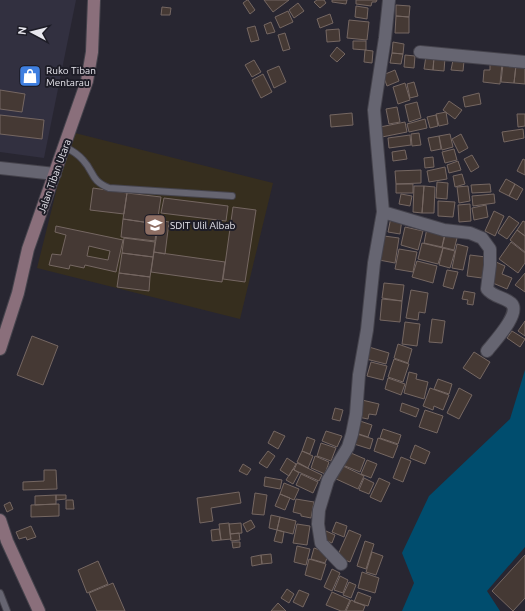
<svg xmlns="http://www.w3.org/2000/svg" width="525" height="611" font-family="Ubuntu,sans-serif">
<rect width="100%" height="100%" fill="#282631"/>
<path fill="#323040" d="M 0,0 L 76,0 L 44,158 L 0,152 Z"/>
<path fill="#362e1e" d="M 71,132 L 273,183 L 240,319 L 37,268 Z"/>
<path fill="#004d6e" d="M 525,370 L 525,547 L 487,591 L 500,611 L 402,611 L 414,583 L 402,553 L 429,496 L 510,419 Z"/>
<path fill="#453934" stroke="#756762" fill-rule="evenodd" d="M 247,0 L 248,0 L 255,10 L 250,14 L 243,3 Z
M 264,0 L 289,0 L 273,12 Z
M 317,0 L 324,0 L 326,3 L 320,8 L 314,2 Z
M 332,0 L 347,0 L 346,4 L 332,2 Z
M 356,0 L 377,0 L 376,2 L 372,2 L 371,6 L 356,4 Z
M 298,3 L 304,11 L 294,18 L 289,10 Z
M 396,5 L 410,6 L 409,17 L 396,16 Z
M 356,6 L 368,8 L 367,19 L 355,17 Z
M 162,7 L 171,8 L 170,15 L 161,15 Z
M 288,11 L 293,22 L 280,28 L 275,17 Z
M 330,14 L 333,23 L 320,28 L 317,19 Z
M 396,16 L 409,17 L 409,33 L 395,33 Z
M 349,20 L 369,22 L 367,40 L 347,38 Z
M 271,22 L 275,32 L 267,34 L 264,25 Z
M 255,26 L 259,40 L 251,42 L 247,28 Z
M 339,29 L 340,41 L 327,42 L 326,30 Z
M 285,33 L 290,49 L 283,51 L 278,35 Z
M 353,41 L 366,41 L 366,50 L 353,49 Z
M 393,42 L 404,44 L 403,54 L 392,53 Z
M 337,47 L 345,54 L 337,62 L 330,56 Z
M 365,50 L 373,51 L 372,63 L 364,62 Z
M 392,53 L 403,54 L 401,64 L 390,63 Z
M 405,55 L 415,56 L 414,68 L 404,67 Z
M 426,56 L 434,57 L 433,70 L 424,69 Z
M 434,57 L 445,58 L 444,71 L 433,70 Z
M 254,60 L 261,72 L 252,77 L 245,65 Z
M 453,60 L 464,61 L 463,71 L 451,70 Z
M 490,63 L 502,64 L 500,84 L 483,82 L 484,70 L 490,70 Z
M 503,64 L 516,65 L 514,83 L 501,82 Z
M 516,65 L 525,66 L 525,84 L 514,83 Z
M 279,66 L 286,82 L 274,88 L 267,71 Z
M 395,70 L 399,81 L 387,86 L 383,75 Z
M 263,74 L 272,92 L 261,98 L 252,80 Z
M 414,82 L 418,96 L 410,98 L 407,84 Z
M 405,83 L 410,100 L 398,104 L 393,87 Z
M 0,90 L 25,94 L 22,112 L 0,109 Z
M 479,93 L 481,104 L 465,107 L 463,97 Z
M 449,101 L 462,110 L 455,119 L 443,110 Z
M 417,102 L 421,118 L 409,122 L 405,105 Z
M 397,107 L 400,122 L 389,124 L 386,109 Z
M 446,112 L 448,124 L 439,126 L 436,114 Z
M 352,113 L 353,125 L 331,127 L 330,115 Z
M 517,114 L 525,114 L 525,126 L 518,127 Z
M 0,115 L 44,120 L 42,139 L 0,134 Z
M 436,115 L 438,126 L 430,128 L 427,117 Z
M 425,119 L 427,128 L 409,132 L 407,124 Z
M 405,122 L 407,132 L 382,137 L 380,127 Z
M 523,129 L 524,138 L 504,142 L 502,132 Z
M 419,133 L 421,145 L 412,146 L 411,134 Z
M 450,134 L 453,147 L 442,150 L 439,136 Z
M 461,134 L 468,148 L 459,153 L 452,139 Z
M 410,135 L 411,145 L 389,148 L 388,138 Z
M 439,136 L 441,149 L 431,151 L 428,138 Z
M 454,149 L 457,160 L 445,163 L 442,152 Z
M 405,150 L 407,159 L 393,161 L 392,152 Z
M 472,155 L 479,167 L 471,172 L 464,159 Z
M 433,157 L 434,167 L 425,168 L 424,158 Z
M 523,159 L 525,160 L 525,175 L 517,171 Z
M 458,161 L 461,170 L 449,173 L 447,165 Z
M 445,167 L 447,179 L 429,182 L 427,171 Z
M 421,170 L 421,183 L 396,184 L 395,171 Z
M 462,174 L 465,184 L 455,187 L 453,176 Z
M 506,179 L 515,184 L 509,196 L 499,191 Z
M 437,182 L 448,183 L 447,199 L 436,198 Z
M 396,184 L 413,184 L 413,193 L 396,193 Z
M 490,184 L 491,192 L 472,193 L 471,185 Z
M 515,184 L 523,189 L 517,200 L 509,196 Z
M 414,186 L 424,186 L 422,213 L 413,212 Z
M 424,186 L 435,187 L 434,213 L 422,213 Z
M 468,186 L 470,201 L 459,203 L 457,187 Z
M 93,188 L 127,193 L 124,214 L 90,210 Z
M 127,193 L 161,197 L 157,224 L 123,219 Z
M 401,194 L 412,196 L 410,206 L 399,204 Z
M 494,194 L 495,203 L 473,206 L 472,196 Z
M 164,198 L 228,206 L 226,221 L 161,213 Z
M 438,201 L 455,202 L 453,217 L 438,216 Z
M 470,204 L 471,221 L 459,222 L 458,205 Z
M 486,205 L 488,217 L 474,220 L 472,208 Z
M 233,207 L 256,210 L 245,282 L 223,279 Z
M 494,211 L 504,216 L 495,236 L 485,231 Z
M 509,216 L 519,223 L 507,239 L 498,233 Z
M 391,217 L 402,219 L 400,234 L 388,232 Z
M 123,219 L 157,224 L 155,241 L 121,237 Z
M 159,220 L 169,222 L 165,254 L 154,252 Z
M 523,221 L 525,222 L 525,236 L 517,230 Z
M 56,226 L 123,240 L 116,272 L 85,265 L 84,268 L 70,265 L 69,269 L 49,265 L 52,254 L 61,255 L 66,235 L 55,232 ZM 89,246 L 110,251 L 108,260 L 87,256 Z
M 405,227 L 423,231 L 418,250 L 401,245 Z
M 427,228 L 445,232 L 442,247 L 424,243 Z
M 517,230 L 525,236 L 525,252 L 510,240 Z
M 446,232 L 458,234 L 454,250 L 442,247 Z
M 384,236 L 399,238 L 395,263 L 379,260 Z
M 124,238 L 155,242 L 153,257 L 122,253 Z
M 511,242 L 525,253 L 525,263 L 518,273 L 499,259 Z
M 422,243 L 443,248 L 438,264 L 418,259 Z
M 457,244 L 468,247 L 463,270 L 452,268 Z
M 443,248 L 455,251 L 450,268 L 439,265 Z
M 399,249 L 417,252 L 413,272 L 395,269 Z
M 154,252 L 225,262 L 222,282 L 151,272 Z
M 122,253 L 153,257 L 150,277 L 119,273 Z
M 470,255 L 486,257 L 482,278 L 467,276 Z
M 417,261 L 437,266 L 433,283 L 412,277 Z
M 496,262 L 505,266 L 502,274 L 512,278 L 507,289 L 488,281 Z
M 447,270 L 458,272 L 453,289 L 443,286 Z
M 119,273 L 150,277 L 149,291 L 117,287 Z
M 525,273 L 525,292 L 515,285 Z
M 384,283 L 404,285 L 402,301 L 382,298 Z
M 411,290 L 428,293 L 425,313 L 419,312 L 418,320 L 406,318 Z
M 464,291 L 475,293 L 473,305 L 467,304 L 468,300 L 462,299 Z
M 382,299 L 402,301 L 400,322 L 380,320 Z
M 432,319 L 445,321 L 442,343 L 429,342 Z
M 525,321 L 525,336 L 518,331 Z
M 405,322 L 420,324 L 417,346 L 402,344 Z
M 512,331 L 525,339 L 520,347 L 507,338 Z
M 32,336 L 58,346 L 43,385 L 17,375 Z
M 398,344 L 412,349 L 408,363 L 394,358 Z
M 369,347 L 389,353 L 386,364 L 366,359 Z
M 474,352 L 490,362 L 480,379 L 463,368 Z
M 394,359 L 409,364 L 403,382 L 388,377 Z
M 371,362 L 387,366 L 383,380 L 367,376 Z
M 409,372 L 417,374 L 416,379 L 428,382 L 424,399 L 404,393 Z
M 388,378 L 405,384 L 401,395 L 385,389 Z
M 438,379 L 452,384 L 449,394 L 434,389 Z
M 430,388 L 449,395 L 443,410 L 434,406 L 433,410 L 423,406 Z
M 459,388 L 472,395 L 459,419 L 447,413 Z
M 362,400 L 379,404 L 376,415 L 369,414 L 368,419 L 358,417 Z
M 402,403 L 419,409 L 416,417 L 400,411 Z
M 335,408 L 343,410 L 340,421 L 332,419 Z
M 425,410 L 443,416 L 437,433 L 419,427 Z
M 360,421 L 372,425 L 368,437 L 356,433 Z
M 383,429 L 401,435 L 398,444 L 380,438 Z
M 274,431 L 285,436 L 278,449 L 268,443 Z
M 326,431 L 342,436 L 337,447 L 322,441 Z
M 357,434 L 373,439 L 370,449 L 354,444 Z
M 307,437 L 315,440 L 310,454 L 302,451 Z
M 378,438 L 398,445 L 393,458 L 374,451 Z
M 321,443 L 336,448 L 331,461 L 317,456 Z
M 415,445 L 430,452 L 425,464 L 410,458 Z
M 268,451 L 275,456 L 267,468 L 259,463 Z
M 302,451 L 313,456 L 308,468 L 297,462 Z
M 351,453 L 365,459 L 360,472 L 340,464 L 344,455 L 349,457 Z
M 315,456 L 329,462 L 325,474 L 311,468 Z
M 401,457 L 411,461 L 403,482 L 393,478 Z
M 287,458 L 296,464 L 289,476 L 280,470 Z
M 367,460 L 377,464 L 371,478 L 361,474 Z
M 297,463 L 322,475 L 319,481 L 294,470 Z
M 243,464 L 251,469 L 247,475 L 239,471 Z
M 341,465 L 364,476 L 358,489 L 334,478 Z
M 293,469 L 299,473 L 293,484 L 286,480 Z
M 44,470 L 56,470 L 57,489 L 23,490 L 23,482 L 44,481 Z
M 301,474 L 318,482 L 313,493 L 296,485 Z
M 265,477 L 282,480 L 280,489 L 264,486 Z
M 364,478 L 374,483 L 369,494 L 359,490 Z
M 379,478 L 390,483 L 381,502 L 370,497 Z
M 284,483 L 299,489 L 294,500 L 280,494 Z
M 239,492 L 241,503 L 211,508 L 213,521 L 200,523 L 197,498 Z
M 255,493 L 267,495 L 264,515 L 252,514 Z
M 280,494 L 290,498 L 285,510 L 275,506 Z
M 56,495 L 66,495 L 66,499 L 56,500 Z
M 56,495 L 56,504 L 35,505 L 35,496 Z
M 296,499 L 314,502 L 311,518 L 301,516 L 301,514 L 293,512 Z
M 66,500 L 73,500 L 74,509 L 66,509 Z
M 10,502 L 13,509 L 7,512 L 4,505 Z
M 59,504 L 59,516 L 31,517 L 31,505 Z
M 271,515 L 280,517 L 277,530 L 269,528 Z
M 280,517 L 296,521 L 293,534 L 277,530 Z
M 251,520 L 255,527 L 247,532 L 243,524 Z
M 336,522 L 347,526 L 344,537 L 332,532 Z
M 229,523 L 231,539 L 221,540 L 219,524 Z
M 241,523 L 242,533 L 230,534 L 229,524 Z
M 297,524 L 310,526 L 307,545 L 293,543 Z
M 31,526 L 36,537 L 27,540 L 26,537 L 19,539 L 16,532 Z
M 219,529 L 221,540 L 212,541 L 211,530 Z
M 277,530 L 284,532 L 282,543 L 274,541 Z
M 349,530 L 361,535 L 350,562 L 337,557 Z
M 326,531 L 335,535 L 332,543 L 323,539 Z
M 239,533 L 240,540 L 231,541 L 230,534 Z
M 365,541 L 374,544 L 366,569 L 357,566 Z
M 232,542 L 240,542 L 240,547 L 233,548 Z
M 297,546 L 310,549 L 306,565 L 294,562 Z
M 314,548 L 329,553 L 325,563 L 311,559 Z
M 372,552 L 383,556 L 376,575 L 366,572 Z
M 271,554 L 272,563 L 262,564 L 261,555 Z
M 261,555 L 262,564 L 252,566 L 251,557 Z
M 525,555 L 525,598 L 513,611 L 492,591 Z
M 309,559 L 326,564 L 321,580 L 305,575 Z
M 98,561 L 108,584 L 87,593 L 78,570 Z
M 332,569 L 340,573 L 332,591 L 324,587 Z
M 362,572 L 379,578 L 375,593 L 358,588 Z
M 340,576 L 348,580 L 343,593 L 334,590 Z
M 349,582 L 356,585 L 351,598 L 343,595 Z
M 113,583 L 125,611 L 97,611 L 89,593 Z
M 287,589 L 294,594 L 289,603 L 281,598 Z
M 299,590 L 309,594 L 303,607 L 293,602 Z
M 332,592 L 350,600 L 345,611 L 341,611 L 326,605 Z
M 358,592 L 371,597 L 368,606 L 354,602 Z
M 351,600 L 365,606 L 363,611 L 346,611 Z
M 278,603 L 286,611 L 271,611 Z"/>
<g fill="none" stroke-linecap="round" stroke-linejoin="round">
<g stroke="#45434c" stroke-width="8">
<path id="lane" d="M 65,147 C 71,150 78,154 83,160 C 95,173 90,180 109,188 L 232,196
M 0,593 L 7,611"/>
</g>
<g stroke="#45434c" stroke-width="14">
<path id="street" d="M 420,52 L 525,62
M 0,168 L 55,174
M 383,212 L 444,230 L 470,233 L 482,238 L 490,249 L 490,265 L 487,289 C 493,297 504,297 511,303 C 522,313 493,343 487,351
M 341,564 L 321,543 L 318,524 L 319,510 L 328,480 L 348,447 L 352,434 L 356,414 L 359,375 L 367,330 L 374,263 L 383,212 L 374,110 L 385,38 L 389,0"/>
</g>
<g stroke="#45434c" stroke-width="14">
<path id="secondary" d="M 0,349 L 18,293 L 28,249 L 87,81 L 92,52 L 94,0
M 0,520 L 7,541 L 39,611"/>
</g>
<use href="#lane" stroke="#666571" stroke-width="6"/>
<use href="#street" stroke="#666571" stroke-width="12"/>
<use href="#secondary" stroke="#8a6f7b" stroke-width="12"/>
</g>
<defs>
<g id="shop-square" transform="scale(1.15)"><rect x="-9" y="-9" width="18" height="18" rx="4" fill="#3f7fe0" stroke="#1e1d27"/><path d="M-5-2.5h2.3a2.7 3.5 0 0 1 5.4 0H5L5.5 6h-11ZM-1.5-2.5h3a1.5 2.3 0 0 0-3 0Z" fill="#fff"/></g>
<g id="school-square" transform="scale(1.15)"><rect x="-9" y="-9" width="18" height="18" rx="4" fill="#8d6e63" stroke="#1e1d27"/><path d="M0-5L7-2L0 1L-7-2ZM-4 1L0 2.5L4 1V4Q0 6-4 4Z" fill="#fff"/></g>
</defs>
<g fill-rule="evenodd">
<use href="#shop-square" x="30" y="76"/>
<use href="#school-square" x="155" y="225"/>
</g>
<g text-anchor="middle" stroke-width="4" stroke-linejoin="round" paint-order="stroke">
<g font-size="10" fill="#e8e7ee" stroke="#1e1d27" text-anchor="start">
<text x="46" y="74">Ruko Tiban<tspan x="46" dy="12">Mentarau</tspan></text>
<text x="170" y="229">SDIT Ulil Albab</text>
</g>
<g font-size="10" fill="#e8e7ee" stroke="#1e1d27">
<text transform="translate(54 176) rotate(-70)" y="4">Jalan Tiban Utara</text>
</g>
</g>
<g transform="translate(32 32) rotate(277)" stroke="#1e1d27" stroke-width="3" paint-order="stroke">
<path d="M0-3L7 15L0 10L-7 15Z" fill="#e8e7ee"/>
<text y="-6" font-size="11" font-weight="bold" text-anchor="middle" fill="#e8e7ee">N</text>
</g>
</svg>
